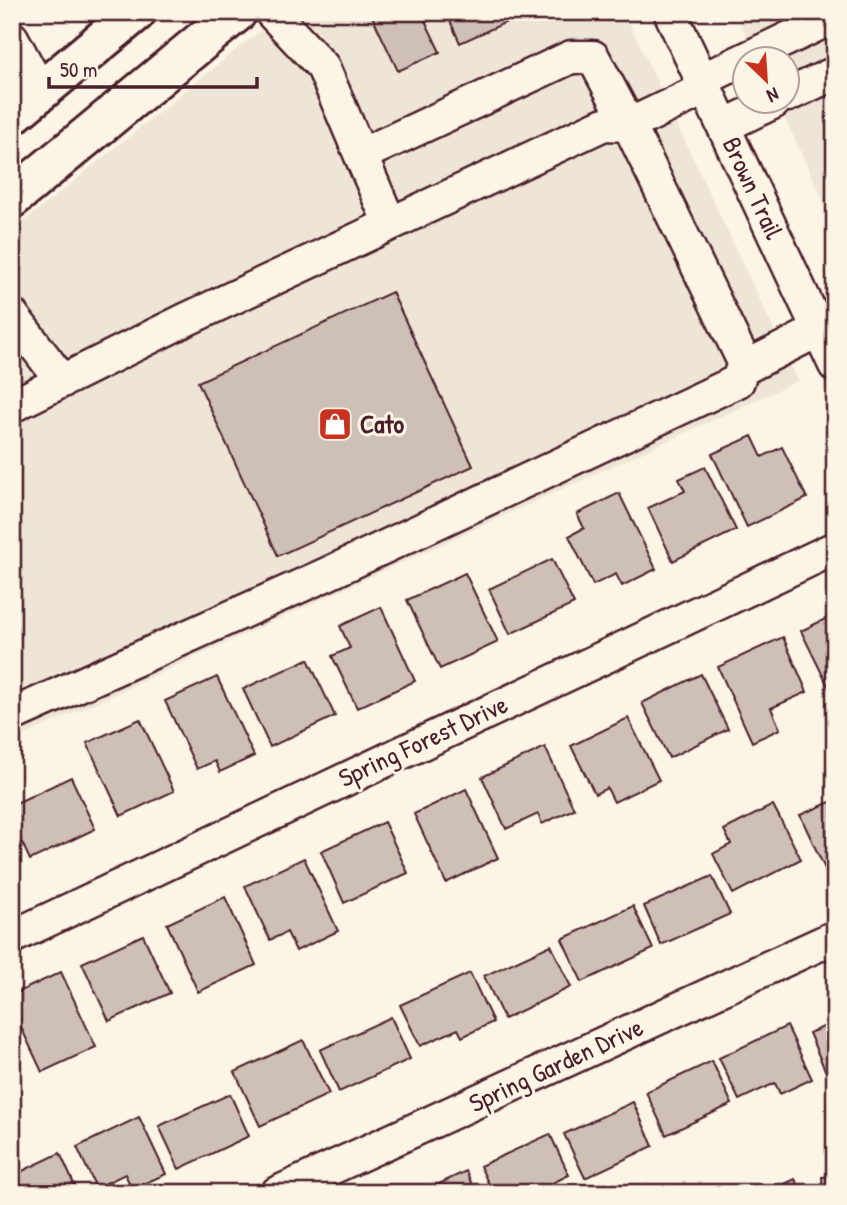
<svg xmlns="http://www.w3.org/2000/svg" width="847" height="1205" font-family="'Patrick Hand',sans-serif">
<rect width="100%" height="100%" fill="#fcf5e5"/>
<filter id="ink" filterUnits="userSpaceOnUse"><feTurbulence type="fractalNoise" baseFrequency=".0143" numOctaves="2"/><feDisplacementMap in="SourceGraphic" scale="14" xChannelSelector="R" yChannelSelector="G"/><feConvolveMatrix kernelMatrix="1 2 1 2 8 2 1 2 1" color-interpolation-filters="sRGB"/></filter>
<g filter="url(#ink)">
<path fill="#eee5d7" d="M 283,12 L 624,12 L 798,381 L 12,741 L 12,231 Z
M 735,12 L 835,12 L 835,225 L 777,102 L 788,102 L 788,60 L 757,59 Z"/>
<path fill="#cfc0b7" stroke="#4a1f2b" stroke-width="2" d="M 370,12 L 421,12 L 440,52 L 398,71 Z
M 446,12 L 529,12 L 460,43 Z
M 392,292 L 473,466 L 278,556 L 198,382 Z
M 752,436 L 762,457 L 782,447 L 807,498 L 747,527 L 712,454 Z
M 705,467 L 736,530 L 673,561 L 648,508 L 685,491 L 679,479 Z
M 619,493 L 656,569 L 622,586 L 616,574 L 593,585 L 569,536 L 584,528 L 577,514 Z
M 552,559 L 574,604 L 510,634 L 489,589 Z
M 465,573 L 498,642 L 440,669 L 407,600 Z
M 381,607 L 415,681 L 357,708 L 332,656 L 350,648 L 340,626 Z
M 835,614 L 835,690 L 831,692 L 801,631 Z
M 783,637 L 807,692 L 771,708 L 780,729 L 752,742 L 718,667 Z
M 308,659 L 335,716 L 270,747 L 243,689 Z
M 701,674 L 728,729 L 669,758 L 642,703 Z
M 217,677 L 254,756 L 220,772 L 215,761 L 197,769 L 165,701 Z
M 628,718 L 659,780 L 614,802 L 607,788 L 595,794 L 571,746 Z
M 140,719 L 174,791 L 121,816 L 87,743 Z
M 545,747 L 574,809 L 542,824 L 538,814 L 506,829 L 482,777 Z
M 71,777 L 95,829 L 30,860 L 12,821 L 12,805 Z
M 466,789 L 498,858 L 446,883 L 414,814 Z
M 835,800 L 835,865 L 825,869 L 800,815 Z
M 773,805 L 801,859 L 733,894 L 713,854 L 731,844 L 724,830 Z
M 384,822 L 408,873 L 344,903 L 321,851 Z
M 304,858 L 338,931 L 296,951 L 287,932 L 270,940 L 245,886 Z
M 712,876 L 730,914 L 661,945 L 644,906 Z
M 225,897 L 256,965 L 198,992 L 167,924 Z
M 633,906 L 653,949 L 582,982 L 562,939 Z
M 143,935 L 170,993 L 109,1021 L 82,963 Z
M 551,945 L 571,987 L 504,1019 L 484,976 Z
M 61,972 L 96,1047 L 42,1072 L 12,1008 L 12,995 Z
M 470,973 L 493,1022 L 462,1037 L 458,1029 L 420,1046 L 400,1005 Z
M 391,1017 L 410,1059 L 339,1092 L 320,1050 Z
M 835,1022 L 835,1066 L 825,1070 L 809,1033 Z
M 787,1026 L 812,1079 L 780,1094 L 775,1083 L 739,1100 L 719,1058 Z
M 303,1040 L 329,1094 L 260,1126 L 235,1072 Z
M 712,1061 L 732,1104 L 666,1135 L 646,1092 Z
M 230,1094 L 249,1136 L 179,1169 L 159,1126 Z
M 633,1102 L 653,1146 L 585,1178 L 564,1134 Z
M 139,1117 L 166,1174 L 132,1189 L 125,1174 L 96,1188 L 77,1147 Z
M 550,1134 L 569,1175 L 532,1193 L 493,1193 L 480,1166 Z
M 60,1153 L 78,1193 L 12,1193 L 12,1176 Z
M 466,1171 L 476,1193 L 420,1193 Z
M 835,1176 L 835,1193 L 823,1193 L 822,1177 Z
M 795,1179 L 802,1193 L 766,1193 Z"/>
<g fill="none" stroke-linecap="round" stroke-linejoin="round">
<g stroke="#4a1f2b" stroke-width="37">
<path id="minor" d="M 271,12 L 323,67 L 390,224
M 670,12 L 835,365
M 12,38 L 41,92
M 702,80 L 835,16
M 788,95 L 835,73
M 724,126 L 774,102
M 361,155 L 571,57 L 593,57 L 629,125 L 706,88
M 12,315 L 62,381
M 742,369 L 835,322
M 12,406 L 183,321 L 604,124 L 629,125 L 744,362 L 738,381 L 327,574 L 12,715
M 12,937 L 835,548
M 277,1193 L 835,937"/>
</g>
<g stroke="#4a1f2b" stroke-width="44">
<path id="major" d="M 12,115 L 136,12
M 12,198 L 237,12"/>
</g>
<use href="#minor" stroke="#fcf5e5" stroke-width="32"/>
<use href="#major" stroke="#fcf5e5" stroke-width="38"/>
</g>
</g>
<defs>
<g id="shop-square" transform="scale(1.75)"><rect x="-9" y="-9" width="18" height="18" rx="4" fill="#c8321e" stroke="#fcf5e5"/><path d="M-5-2.5h2.3a2.7 3.5 0 0 1 5.4 0H5L5.5 6h-11ZM-1.5-2.5h3a1.5 2.3 0 0 0-3 0Z" fill="#fff"/></g>
</defs>
<g fill-rule="evenodd">
<use href="#shop-square" x="335" y="424"/>
</g>
<g text-anchor="middle" stroke-width="6" stroke-linejoin="round" paint-order="stroke">
<g font-size="26" fill="#4a1f2b" stroke="#fcf5e5">
<text transform="translate(753 188) rotate(65)" y="9">Brown Trail</text>
<text transform="translate(423 741) rotate(-25)" y="9">Spring Forest Drive</text>
<text transform="translate(556 1065) rotate(-25)" y="9">Spring Garden Drive</text>
</g>
<g font-size="26" font-weight="bold" fill="#4a1f2b" stroke="#fcf5e5" text-anchor="start">
<text x="360" y="433">Cato</text>
</g>
</g>
<rect width="847" height="1205" fill="none" stroke="#fcf5e5" stroke-width="42"/>
<rect x="21" y="21" width="805" height="1163" fill="none" stroke="#4a1f2b" stroke-width="2.5" filter="url(#ink)"/>
<g transform="translate(766 80) rotate(155)"><circle r="33" fill="#fcf5e5" stroke="#b59f9b" stroke-width="2"/>
<path d="M0-5L12 26L0 18L-12 26Z" fill="#c8321e"/>
<text y="-10" font-size="19" font-weight="bold" text-anchor="middle" fill="#4a1f2b">N</text>
</g>
<path d="M49 77v10h208v-10" fill="none" stroke="#4a1f2b" stroke-width="3.5"/>
<text x="60" y="77" font-size="21" fill="#4a1f2b" stroke="#fcf5e5" stroke-width="5" paint-order="stroke">50 m</text>
</svg>
